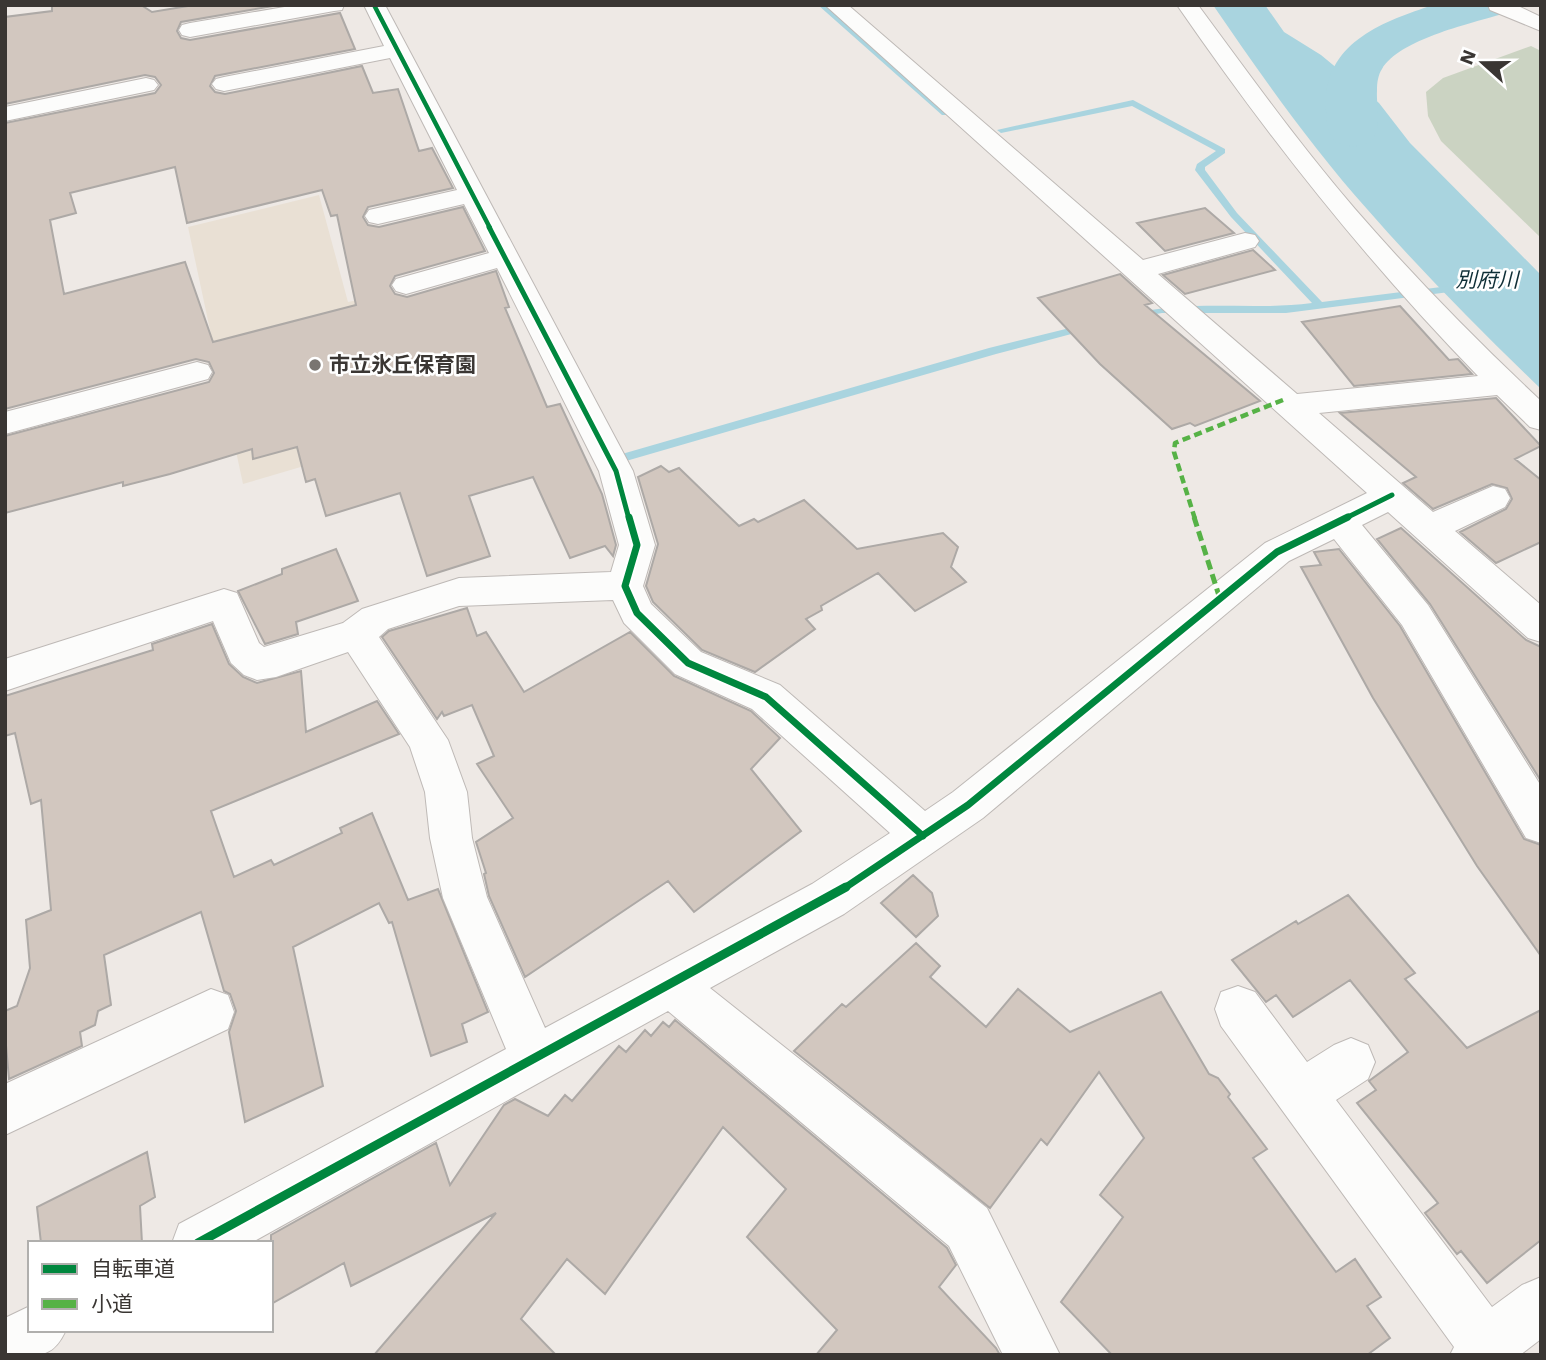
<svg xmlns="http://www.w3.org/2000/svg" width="1546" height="1360" font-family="'Work Sans','Noto Sans JP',sans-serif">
<rect width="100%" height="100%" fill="#eee9e5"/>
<path fill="#e9e0d4" d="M 319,195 L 348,302 L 387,294 L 433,428 L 243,484 L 188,227 Z"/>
<path fill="#cbd3c2" d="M 1531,46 L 1541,51 L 1541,238 L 1441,141 L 1428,116 L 1426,92 L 1443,78 Z"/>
<path fill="#a9d4df" d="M 1213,5 L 1265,5 L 1284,32 L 1321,55 L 1379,103 L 1410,143 L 1541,275 L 1541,389 C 1481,331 1422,272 1367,209 C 1311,146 1261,75 1213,5 Z"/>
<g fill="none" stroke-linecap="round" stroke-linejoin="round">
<path fill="#a9d4df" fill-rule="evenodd" d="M 818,5 L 827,5 L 948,111 L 948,115 L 942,115 Z
M 1133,100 L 1225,149 L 1225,153 L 1205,167 L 1205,170 L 1237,213 L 1322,302 L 1457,285 L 1462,288 L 1457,291 L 1286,313 L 1162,313 L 1132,318 L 1132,314 C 1191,299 1252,311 1312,303 L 1231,217 L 1195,170 L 1197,164 L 1216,151 L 1132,106 L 1001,133 L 997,130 Z
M 1086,324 L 1090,325 L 1090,329 L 996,354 L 626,461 L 620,457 L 622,454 L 989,348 Z"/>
<path fill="#a9d4df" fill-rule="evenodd" d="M 1433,5 L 1506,5 L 1499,15 C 1468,24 1399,40 1382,69 C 1378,75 1377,83 1377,90 C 1376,109 1383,126 1371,142 L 1353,147 L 1335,142 C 1325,129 1326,116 1326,100 C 1328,41 1385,21 1433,5 Z"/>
</g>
<path fill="#d2c7bf" stroke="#ada9a6" stroke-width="2" fill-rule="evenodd" d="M 52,5 L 141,5 L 152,12 L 194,5 L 279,5 L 181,22 L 177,31 L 181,38 L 190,40 L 340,13 L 355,49 L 215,76 L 210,86 L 215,92 L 225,94 L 362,66 L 373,93 L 398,89 L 419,151 L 432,148 L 453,188 L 368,207 L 363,217 L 368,225 L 379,227 L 463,207 L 485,251 L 395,276 L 390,286 L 395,294 L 407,297 L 496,271 L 509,307 L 505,308 L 547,407 L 560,404 L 602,494 L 616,545 L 613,556 L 605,546 L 570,558 L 533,477 L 469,496 L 490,556 L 427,576 L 400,493 L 326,516 L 315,479 L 306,482 L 297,447 L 253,459 L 252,449 L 170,474 L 123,486 L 123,482 L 5,513 L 5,436 L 209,382 L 214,373 L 209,362 L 196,359 L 5,409 L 5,123 L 155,93 L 161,85 L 155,77 L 145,75 L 5,104 L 5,17 L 52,11 ZM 175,167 L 187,223 L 322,190 L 331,216 L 337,215 L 356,305 L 213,342 L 185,262 L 64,294 L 50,220 L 76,213 L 70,193 Z
M 1205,208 L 1234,233 L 1165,251 L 1137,223 Z
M 1253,250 L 1275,270 L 1185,294 L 1163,275 Z
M 1120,274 L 1152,303 L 1145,305 L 1260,401 L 1195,426 L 1190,423 L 1172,429 L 1100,364 L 1038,298 Z
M 1400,306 L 1449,360 L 1458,359 L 1472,374 L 1354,386 L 1302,322 Z
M 1496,398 L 1541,446 L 1515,459 L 1541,480 L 1541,542 L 1496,563 L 1460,532 L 1506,509 L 1512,499 L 1507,488 L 1492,484 L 1433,509 L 1403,483 L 1416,477 L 1340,413 Z
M 661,466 L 669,472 L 679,468 L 739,526 L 754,519 L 758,522 L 804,500 L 857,549 L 943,533 L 958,547 L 951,567 L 966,582 L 915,611 L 878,573 L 821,606 L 822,610 L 806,619 L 815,629 L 755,672 L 702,650 L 653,602 L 646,586 L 658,544 L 638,477 Z
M 1401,528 L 1526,640 L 1541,647 L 1541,781 L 1430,604 L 1377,539 Z
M 336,549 L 358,601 L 296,622 L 298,634 L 265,644 L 238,591 L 282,574 L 282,569 Z
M 1339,549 L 1400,626 L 1524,839 L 1541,845 L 1541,956 L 1477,866 L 1373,698 L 1301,567 L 1321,565 L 1314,552 Z
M 467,608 L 477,636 L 486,632 L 524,692 L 630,632 L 674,676 L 751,711 L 780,738 L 751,769 L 801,831 L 694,912 L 668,881 L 525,977 L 489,896 L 484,874 L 486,873 L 476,842 L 513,818 L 477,764 L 494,756 L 472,705 L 444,716 L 442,712 L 437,719 L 382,637 L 389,631 Z
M 212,624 L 229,664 L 243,677 L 257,683 L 301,671 L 306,732 L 377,701 L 399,734 L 211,811 L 234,877 L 271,860 L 274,865 L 342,833 L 340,828 L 372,813 L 408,900 L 438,889 L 488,1012 L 462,1024 L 467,1042 L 431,1056 L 392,922 L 389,923 L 379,903 L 293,947 L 323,1086 L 245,1122 L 229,1032 L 236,1011 L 230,994 L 224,991 L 201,912 L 104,955 L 111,1005 L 98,1011 L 95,1025 L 80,1032 L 82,1046 L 9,1079 L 5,1034 L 5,1011 L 17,1006 L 30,968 L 26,920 L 51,910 L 41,800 L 31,804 L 15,733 L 5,736 L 5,696 L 153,650 L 152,644 Z
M 913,875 L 932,893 L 938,916 L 916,937 L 881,903 Z
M 1348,895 L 1415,973 L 1405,979 L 1467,1048 L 1541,1010 L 1541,1240 L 1487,1283 L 1461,1251 L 1457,1254 L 1425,1213 L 1438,1203 L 1357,1103 L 1376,1090 L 1369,1081 L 1408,1052 L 1350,980 L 1293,1017 L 1276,995 L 1266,1002 L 1232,960 L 1296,921 L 1298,924 Z
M 916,943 L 940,966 L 930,977 L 986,1027 L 1018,989 L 1070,1032 L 1161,992 L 1209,1074 L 1218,1078 L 1230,1094 L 1228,1097 L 1267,1149 L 1253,1158 L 1336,1272 L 1355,1259 L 1381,1297 L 1367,1306 L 1390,1338 L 1367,1355 L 1112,1355 L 1061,1302 L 1123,1217 L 1100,1195 L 1144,1138 L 1099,1072 L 1047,1145 L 1041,1139 L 990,1208 L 794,1051 L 842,1004 L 846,1007 Z
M 675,1020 L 947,1248 L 956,1265 L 939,1287 L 996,1348 L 1000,1355 L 816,1355 L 837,1330 L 747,1237 L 786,1189 L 723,1127 L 605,1294 L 567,1259 L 521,1319 L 556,1355 L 374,1355 L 496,1213 L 351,1286 L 344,1263 L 271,1304 L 271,1235 L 436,1143 L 450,1185 L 504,1105 L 515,1099 L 548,1116 L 565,1095 L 572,1101 L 619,1046 L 626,1052 L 645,1030 L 651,1036 L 663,1022 L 669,1027 Z
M 147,1152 L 155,1197 L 140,1206 L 142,1243 L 41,1243 L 37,1207 Z"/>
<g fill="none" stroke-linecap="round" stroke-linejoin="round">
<g stroke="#beb9b6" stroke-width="2">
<path id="street" d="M 296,5 L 344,5 L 342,10 L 334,11 L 190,37 L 182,35 L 179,30 L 182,25 L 190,23 Z
M 364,5 L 385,5 L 633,471 L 655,545 L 643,586 L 651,604 L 701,652 L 780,685 L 925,811 L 953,792 L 1265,543 L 1367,493 L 825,5 L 848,5 L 1143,260 L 1245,233 L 1255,235 L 1259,241 L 1255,247 L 1158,274 L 1297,394 L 1478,376 C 1366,261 1268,137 1177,5 L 1198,5 C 1249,74 1299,144 1355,209 C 1413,276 1476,340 1541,401 L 1541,430 L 1530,427 L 1497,395 L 1319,413 L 1433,512 L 1493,486 L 1505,489 L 1510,498 L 1505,507 L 1455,531 L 1541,605 L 1541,642 L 1528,638 L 1388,512 L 1362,525 L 1428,605 L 1541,786 L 1541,843 L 1526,838 L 1402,625 L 1334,539 L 1289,561 L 983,818 L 844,914 L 710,988 L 987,1208 L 1060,1355 L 1003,1355 L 949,1246 L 668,1011 L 251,1243 L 172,1243 L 179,1224 L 506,1049 L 443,898 L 430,838 L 425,792 L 410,747 L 348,652 L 276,677 L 257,680 L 244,675 L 231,663 L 213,621 L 5,691 L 5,659 L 224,589 L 237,593 L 259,643 L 264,647 L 343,623 L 362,609 L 459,578 L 611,572 L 619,545 L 599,471 L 497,268 L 406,294 L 396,291 L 392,285 L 396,279 L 489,253 L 464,204 L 378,224 L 369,222 L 365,216 L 369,210 L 457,190 L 390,58 L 224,91 L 216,89 L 212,84 L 216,79 L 224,77 L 384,46 ZM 613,600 L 624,623 L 675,674 L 752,709 L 890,833 L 812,884 L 545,1028 L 487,897 L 472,838 L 467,792 L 448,740 L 379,637 L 388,629 L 459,606 Z
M 1488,5 L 1516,5 L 1541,17 L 1541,31 L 1490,10 Z
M 146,78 L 154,80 L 158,85 L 154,90 L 5,121 L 5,107 Z
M 197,362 L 208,365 L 212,372 L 208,379 L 5,434 L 5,412 Z
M 1238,986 L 1255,992 L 1307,1062 L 1334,1045 L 1351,1038 L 1368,1045 L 1375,1062 L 1368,1079 L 1336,1100 L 1492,1307 L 1522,1285 L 1541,1277 L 1541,1339 L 1520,1355 L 1450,1355 L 1454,1347 L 1221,1026 L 1215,1009 L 1221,992 Z
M 211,989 L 228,995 L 234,1012 L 228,1029 L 5,1135 L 5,1084 Z
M 30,1306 L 30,1330 L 66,1330 C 52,1360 39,1355 5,1355 L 5,1318 Z"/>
</g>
<use href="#street" fill="#fcfcfb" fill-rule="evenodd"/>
<path stroke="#56b246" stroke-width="4.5" stroke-dasharray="8 4.5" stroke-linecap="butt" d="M 1195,519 L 1174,452 L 1175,443 L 1283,400"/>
<path stroke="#56b246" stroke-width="5" stroke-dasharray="10 5" stroke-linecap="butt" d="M 1194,517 L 1220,599"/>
<g stroke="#fff" stroke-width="7">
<path id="cycleway-far3" d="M 374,5 L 490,228"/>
</g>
<g stroke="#fff" stroke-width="9">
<path id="cycleway-far2" d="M 489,227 L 616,471 L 629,519
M 1344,519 L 1392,495"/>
</g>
<g stroke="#fff" stroke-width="11">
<path id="cycleway-far1" d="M 629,517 L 637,545 L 625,586 L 637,613 L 688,663 L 766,697 L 923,836
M 843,889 L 968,805 L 1277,552 L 1348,517"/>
</g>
<g stroke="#fff" stroke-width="13">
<path id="cycleway" d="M 198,1243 L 846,887"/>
</g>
<use href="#cycleway-far3" stroke="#00873e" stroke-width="4.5"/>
<use href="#cycleway-far2" stroke="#00873e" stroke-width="5"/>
<use href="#cycleway-far1" stroke="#00873e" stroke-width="7"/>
<use href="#cycleway" stroke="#00873e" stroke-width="9"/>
</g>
<circle fill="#797571" stroke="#fff" stroke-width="2.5" cx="315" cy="365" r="7"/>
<g text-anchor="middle" stroke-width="5" stroke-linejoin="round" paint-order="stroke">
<g font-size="21" font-style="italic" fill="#0e2e36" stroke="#fff">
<text x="1487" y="287">別府川</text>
</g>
<g font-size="21" font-weight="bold" fill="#3a3633" stroke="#fff" text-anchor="start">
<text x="329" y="372">市立氷丘保育園</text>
</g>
</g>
<rect width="1546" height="1360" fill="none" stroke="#3a3633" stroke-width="14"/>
<rect x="28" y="1241" width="245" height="91" fill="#ffffff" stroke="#b0afad" stroke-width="2"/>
<rect x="42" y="1264" width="35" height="10" fill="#00873e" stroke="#b0afad" stroke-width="2"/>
<text x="91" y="1276" font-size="21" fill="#3a3633">自転車道</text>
<rect x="42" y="1299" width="35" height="10" fill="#56b246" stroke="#b0afad" stroke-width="2"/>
<text x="91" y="1311" font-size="21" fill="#3a3633">小道</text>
<g transform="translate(1483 63) rotate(291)" stroke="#ffffff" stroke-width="5" paint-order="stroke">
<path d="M0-5L12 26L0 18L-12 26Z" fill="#3a3633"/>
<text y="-10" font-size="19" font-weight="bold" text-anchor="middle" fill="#3a3633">N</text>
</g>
</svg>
